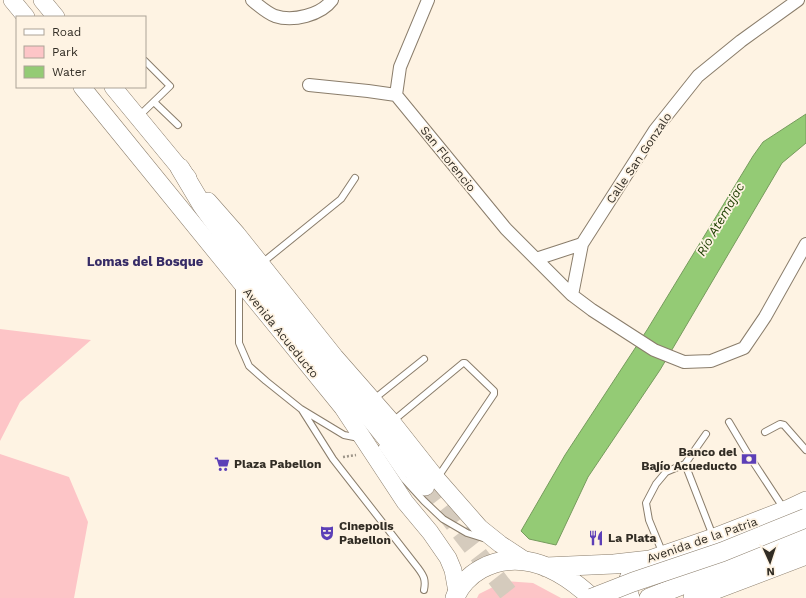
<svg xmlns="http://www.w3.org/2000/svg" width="806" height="598" font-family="'Work Sans',sans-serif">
<rect width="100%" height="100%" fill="#fef3e3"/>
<path fill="#fdc5c7" d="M 0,329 L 91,340 L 20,402 L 0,441 Z
M 0,454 L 69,477 L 88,522 L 74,598 L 0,598 Z
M 505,581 L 533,583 L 561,598 L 477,598 L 479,594 Z"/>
<path fill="#94cb75" stroke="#769b5d" d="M 806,114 L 806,143 L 782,163 L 660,370 L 588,477 L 556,545 L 529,539 L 521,531 L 565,455 L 647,330 L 753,156 L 763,142 Z"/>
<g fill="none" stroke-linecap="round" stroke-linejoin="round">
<path stroke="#d5cbbd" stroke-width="19" stroke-dasharray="19 10" stroke-linecap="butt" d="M 425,486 L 512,598"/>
<g stroke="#8a7d6b" stroke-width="8">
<path id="lane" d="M 154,102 L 178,125
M 139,116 L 170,86 L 145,61
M 262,263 L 341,199 L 355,178
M 239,286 L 239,343 L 249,366 L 266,381 L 301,409 L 344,435 L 359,438
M 374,399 L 424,359
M 302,410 L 333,459 L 418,568 C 424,576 426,580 424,590
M 393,421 L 463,363 L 465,363 L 494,391 L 494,394 L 438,477
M 729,422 L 748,454 L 784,509
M 765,432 L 780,424 L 784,425 L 806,450
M 706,434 L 685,464 L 713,536
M 382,447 L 404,479 L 424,501 L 443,519 L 467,533 L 483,538
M 663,554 L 649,520 L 646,503 L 656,484 L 666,472 L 685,464"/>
</g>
<g stroke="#8a7d6b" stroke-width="14">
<path id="street" d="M 252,0 C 259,6 267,13 275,16 C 293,22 321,15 332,0
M 428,0 L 400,67 L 396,95 L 506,229 L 572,295 L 592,310 L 654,350 L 684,362 L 711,361 L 744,348 L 765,317 L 806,244
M 309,85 L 368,91 L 396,95
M 536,259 L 582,244
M 572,295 L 582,244 L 655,130 L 698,76 L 741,41 L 798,0"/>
</g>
<g stroke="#8a7d6b" stroke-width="18">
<path id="secondary" d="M 12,0 L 26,17
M 42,0 L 56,17
M 82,87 L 343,408 L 405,502 L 430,532 L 448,558 L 453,570 L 457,592
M 113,87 L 188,178
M 208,201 L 237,234 L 335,357 L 392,422 L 437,479 L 480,528 L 500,544 L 526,561"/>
</g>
<g stroke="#8a7d6b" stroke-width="20">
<path id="primary" d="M 180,168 L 202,205 L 226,238 L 425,486
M 546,567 L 614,564 L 650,560 L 714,538 L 789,509 L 806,501
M 455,598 C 459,586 470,575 481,569 C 522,547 562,570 592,598
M 630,598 C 626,588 627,579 634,570
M 649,598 L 806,536
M 693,598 L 806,555"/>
</g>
<path stroke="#9d9589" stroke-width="2.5" stroke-dasharray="2 2" stroke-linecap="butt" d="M 343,457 L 356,455"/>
<use href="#lane" stroke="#fff" stroke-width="6"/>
<use href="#street" stroke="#fff" stroke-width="12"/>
<use href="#secondary" stroke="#fff" stroke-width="17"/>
<use href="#primary" stroke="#fff" stroke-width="19"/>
<g stroke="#8a7d6b" stroke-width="20" stroke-linecap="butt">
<path id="primary-bridge" d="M 592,598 L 633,582 L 722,552 L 806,518"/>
</g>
<use href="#primary-bridge" stroke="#fff" stroke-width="19"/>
</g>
<defs>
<g id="bank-bare" transform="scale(1.2)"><path d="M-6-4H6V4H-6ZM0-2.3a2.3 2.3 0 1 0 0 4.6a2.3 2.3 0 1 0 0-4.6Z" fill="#5c3fb7" stroke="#fef3e3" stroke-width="2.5" paint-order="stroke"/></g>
<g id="supermarket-bare" transform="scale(1.2)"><path d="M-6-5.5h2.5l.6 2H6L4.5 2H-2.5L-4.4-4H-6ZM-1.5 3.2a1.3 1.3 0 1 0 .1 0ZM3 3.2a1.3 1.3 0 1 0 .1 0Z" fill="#5c3fb7" stroke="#fef3e3" stroke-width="2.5" paint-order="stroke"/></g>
<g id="theatre-bare" transform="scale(1.2)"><path d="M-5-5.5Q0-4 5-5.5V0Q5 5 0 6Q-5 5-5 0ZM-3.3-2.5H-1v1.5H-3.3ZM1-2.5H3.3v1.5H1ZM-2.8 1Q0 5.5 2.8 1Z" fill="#5c3fb7" stroke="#fef3e3" stroke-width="2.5" paint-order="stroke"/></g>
<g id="restaurant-bare" transform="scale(1.2)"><path d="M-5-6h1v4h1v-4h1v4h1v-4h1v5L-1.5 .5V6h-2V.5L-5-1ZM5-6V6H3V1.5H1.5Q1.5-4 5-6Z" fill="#5c3fb7" stroke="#fef3e3" stroke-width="2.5" paint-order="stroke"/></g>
</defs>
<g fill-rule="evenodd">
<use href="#bank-bare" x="749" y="459"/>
<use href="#supermarket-bare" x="222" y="464"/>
<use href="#theatre-bare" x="327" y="533"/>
<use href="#restaurant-bare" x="596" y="538"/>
</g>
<g text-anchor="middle" stroke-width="3.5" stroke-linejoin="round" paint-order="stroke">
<g font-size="12" fill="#312c24" stroke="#fef3e3">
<text transform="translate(639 158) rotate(-56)" y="4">Calle San Gonzalo</text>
<text transform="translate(448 159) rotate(51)" y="4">San Florencio</text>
<text transform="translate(281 333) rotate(51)" y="4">Avenida Acueducto</text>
<text transform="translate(702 540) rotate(-19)" y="4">Avenida de la Patria</text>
</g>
<g font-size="12" font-weight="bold" fill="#312c24" stroke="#fef3e3" text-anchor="start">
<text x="737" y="456" text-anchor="end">Banco del<tspan x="737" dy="14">Bajío Acueducto</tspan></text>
<text x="234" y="468">Plaza Pabellon</text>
<text x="339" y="530">Cinepolis<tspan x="339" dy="14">Pabellon</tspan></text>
<text x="608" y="542">La Plata</text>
</g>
<g font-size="13" font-style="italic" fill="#1d3f01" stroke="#fef3e3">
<text transform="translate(720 219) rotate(-60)" y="5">Río Atemajac</text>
</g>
<g font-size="13" font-weight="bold" fill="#362b66" stroke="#fef3e3">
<text x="145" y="266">Lomas del Bosque</text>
</g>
</g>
<rect x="16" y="16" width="130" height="72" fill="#fef3e3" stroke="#aca397"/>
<rect x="24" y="29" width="20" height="6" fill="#ffffff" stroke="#aca397"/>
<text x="52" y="36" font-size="12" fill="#312c24">Road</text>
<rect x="24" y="46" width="20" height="12" fill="#fdc5c7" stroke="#aca397"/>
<text x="52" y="56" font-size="12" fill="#312c24">Park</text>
<rect x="24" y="66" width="20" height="12" fill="#94cb75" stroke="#aca397"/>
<text x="52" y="76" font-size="12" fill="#312c24">Water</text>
<g transform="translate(770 562) rotate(177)" stroke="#fef3e3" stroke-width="3" paint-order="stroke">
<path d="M0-3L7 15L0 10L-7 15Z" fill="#312c24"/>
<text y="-6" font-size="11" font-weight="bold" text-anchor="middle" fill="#312c24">N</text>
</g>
</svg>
